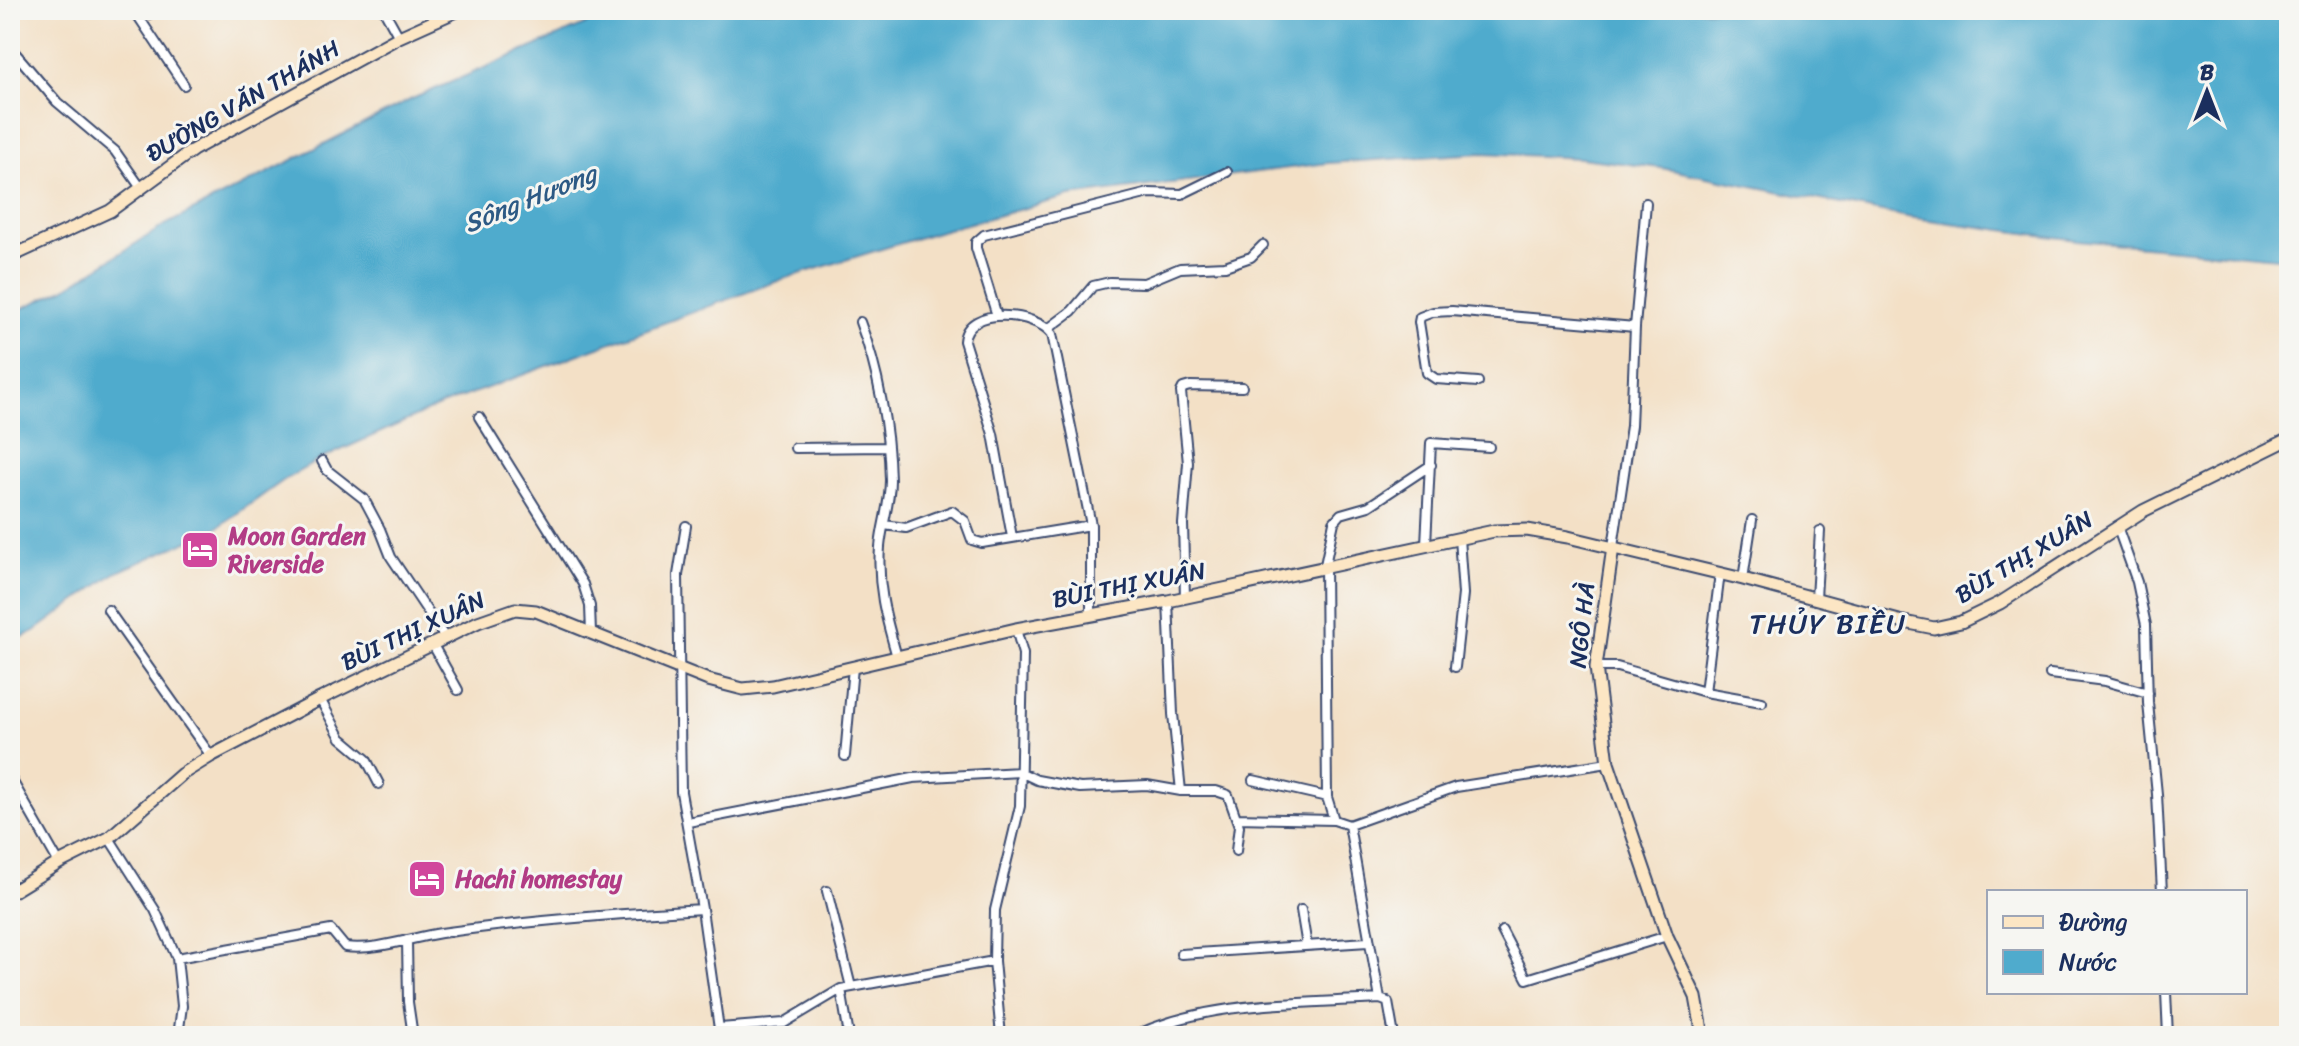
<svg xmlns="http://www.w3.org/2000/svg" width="2299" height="1046" font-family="Sriracha,sans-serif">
<rect width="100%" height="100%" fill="#f6f6f2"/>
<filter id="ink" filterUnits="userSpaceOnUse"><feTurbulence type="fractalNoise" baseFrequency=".0125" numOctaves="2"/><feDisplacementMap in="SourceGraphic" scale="16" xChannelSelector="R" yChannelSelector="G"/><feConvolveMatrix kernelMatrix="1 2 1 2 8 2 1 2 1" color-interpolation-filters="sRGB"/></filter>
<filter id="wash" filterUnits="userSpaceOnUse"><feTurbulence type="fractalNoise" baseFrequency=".006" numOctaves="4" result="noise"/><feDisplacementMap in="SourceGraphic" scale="32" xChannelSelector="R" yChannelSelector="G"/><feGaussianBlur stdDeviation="1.8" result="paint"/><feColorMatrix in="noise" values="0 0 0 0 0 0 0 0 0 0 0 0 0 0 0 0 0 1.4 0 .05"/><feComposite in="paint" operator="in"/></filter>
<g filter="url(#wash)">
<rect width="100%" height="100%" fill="#f3e0c6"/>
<path fill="#4fabcd" stroke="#356d96" stroke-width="2" d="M 619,10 L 2289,10 L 2289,259 L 2077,240 L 1907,217 L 1661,168 L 1580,158 L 1482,153 L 1328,163 L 1070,196 L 944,230 L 786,278 L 441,405 L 321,459 L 284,480 L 217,528 L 115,573 L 35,631 L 10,643 L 10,314 L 64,289 L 165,225 L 412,99 Z"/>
</g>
<g filter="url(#ink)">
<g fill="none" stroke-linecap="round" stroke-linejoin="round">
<g stroke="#3b4a6e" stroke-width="12">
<path id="street" d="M 134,10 L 140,19 L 156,10
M 384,10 L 399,37
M 140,19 L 184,85
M 10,47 L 57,102 L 115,151 L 141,188
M 997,316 L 976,248 L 976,242 L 984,235 L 1149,193 L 1182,194 L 1227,172
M 860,322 C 878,369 889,429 890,480 C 890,503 882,525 880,547 C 877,588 886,618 897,657
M 1048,329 L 1072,311 L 1093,286 L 1110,282 L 1144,283 L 1180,268 L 1225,266 L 1251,257 L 1263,245
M 1478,382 L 1436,379 L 1427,373 L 1419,322 L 1420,317 L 1433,312 L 1452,311 L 1635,327
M 479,417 L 583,584 L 590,606 L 591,633
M 795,448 L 887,447
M 322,461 L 327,470 L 364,499 L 380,529 L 391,557 L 446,639
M 884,525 L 906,528 L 952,511 L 965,521 L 972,540 L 982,543 L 1091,525
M 686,526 L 678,575 L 681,792 L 702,909 L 720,1036
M 2117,526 L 2137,582 L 2146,625 L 2148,703 L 2157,794 L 2162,892
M 1012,537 L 993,434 L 964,341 C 967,305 1036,312 1052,334 L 1091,525 L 1091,616
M 1426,544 L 1431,443 L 1489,447
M 1613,547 L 1631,426 L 1635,327 L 1646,203
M 1743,579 L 1752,520
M 1185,597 L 1183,524 L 1188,463 L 1181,392 L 1183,388 L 1190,386 L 1242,387
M 1816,598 L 1820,531
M 1168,601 L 1173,714 L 1181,791
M 108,610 L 211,756
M 433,645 L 458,690
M 1455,667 L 1463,594 L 1459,538
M 1596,667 L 1617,667 L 1705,692 L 1762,702
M 2050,674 L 2105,681 L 2148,693
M 1705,692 L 1720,573
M 320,699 L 341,738 L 366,759 L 379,784
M 845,756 L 853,667
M 10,777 L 59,863
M 1253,780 L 1327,797
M 1237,818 L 1334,820
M 688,822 L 913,778 L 1020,772 L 1037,780 L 1080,788 L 1147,785 L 1181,791 L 1216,791 L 1228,795 L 1239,826 L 1236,851
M 1349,825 L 1456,787 L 1608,763
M 109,838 L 155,910 L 177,958 L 331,930 L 345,947 C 376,951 410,938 441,933 C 527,921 614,914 702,909
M 827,891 L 851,987
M 1301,910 L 1307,946
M 1502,931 L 1527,979 L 1667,936
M 407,940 L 408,1002 L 413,1036
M 1181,954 L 1368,942
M 177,958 L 182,1006 L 178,1036
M 994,961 L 1001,1036
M 841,989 L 849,1036
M 2166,992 L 2168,1036
M 720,1028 L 784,1023 L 841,989 L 994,961 L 995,910 L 1020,806 L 1023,654 L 1016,629
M 1134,1036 C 1210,1000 1297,1004 1380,999
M 1394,1036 L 1388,1002 L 1380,999 L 1349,825 L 1334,820 L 1327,797 L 1325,565 L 1334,522 L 1341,514 L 1369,506 L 1431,465"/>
</g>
<g stroke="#3b4a6e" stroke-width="15">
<path id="secondary" d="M 10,257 L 110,211 L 193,150 L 399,37 L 459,10
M 1613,547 L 1596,667 L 1608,763 L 1667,936 L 1696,997 L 1703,1036
M 10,893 L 59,863 L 109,838 L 182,774 L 211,756 L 320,699 L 478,622 L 515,609 L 536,611 L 708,680 L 743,689 L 773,686 L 1016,629 L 1168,601 L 1494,531 L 1527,530 L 1568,537 L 1743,579 L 1899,621 L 1934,628 L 1961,622 L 2000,603 L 2143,511 L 2289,439"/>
</g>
<use href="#street" stroke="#fff" stroke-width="8"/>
<use href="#secondary" stroke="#fce6c4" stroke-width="11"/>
</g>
</g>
<defs>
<g id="hotel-square" transform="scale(2)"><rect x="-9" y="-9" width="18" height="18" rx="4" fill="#d1479c" stroke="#f6f6f2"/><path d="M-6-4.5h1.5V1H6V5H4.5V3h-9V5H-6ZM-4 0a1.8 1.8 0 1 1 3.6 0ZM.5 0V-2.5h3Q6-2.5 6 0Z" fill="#fff"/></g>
</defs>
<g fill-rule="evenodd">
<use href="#hotel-square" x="200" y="550"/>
<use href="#hotel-square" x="427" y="879"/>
</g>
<g text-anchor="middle" stroke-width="6" stroke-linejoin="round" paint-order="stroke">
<g font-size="24" fill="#1b2f5e" stroke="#f6f6f2">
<text transform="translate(243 101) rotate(-30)" y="8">ĐƯỜNG VĂN THÁNH</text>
<text transform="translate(2024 557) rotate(-31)" y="8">BÙI THỊ XUÂN</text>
<text transform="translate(1129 585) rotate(-11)" y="8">BÙI THỊ XUÂN</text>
<text transform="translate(1582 625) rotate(-84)" y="8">NGÔ HÀ</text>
<text transform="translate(413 631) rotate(-25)" y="8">BÙI THỊ XUÂN</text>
</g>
<g font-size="24" font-weight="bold" fill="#b23c85" stroke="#f6f6f2" text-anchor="start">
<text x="228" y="544">Moon Garden<tspan x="228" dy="28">Riverside</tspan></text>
<text x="455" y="887">Hachi homestay</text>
</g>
<g font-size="26" font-style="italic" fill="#2d5a85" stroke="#f6f6f2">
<text transform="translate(530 198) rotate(-22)" y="9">Sông Hương</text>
</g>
<g font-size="28" letter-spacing="2" fill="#1b2f5e" stroke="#f6f6f2">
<text x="1828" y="633">THỦY BIỀU</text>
</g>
</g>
<rect width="2299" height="1046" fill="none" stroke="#f6f6f2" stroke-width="40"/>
<rect x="1987" y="890" width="260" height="104" fill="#f6f6f2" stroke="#9ea6b7" stroke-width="2"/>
<rect x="2003" y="916" width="40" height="12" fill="#fce6c4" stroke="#9ea6b7" stroke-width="2"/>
<text x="2059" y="930" font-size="24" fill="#1b2f5e">Đường</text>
<rect x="2003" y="950" width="40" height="24" fill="#4fabcd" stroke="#9ea6b7" stroke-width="2"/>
<text x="2059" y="970" font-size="24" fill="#1b2f5e">Nước</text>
<g transform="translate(2207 92)" stroke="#f6f6f2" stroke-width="6" paint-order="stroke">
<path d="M0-6L14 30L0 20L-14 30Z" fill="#1b2f5e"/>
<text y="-12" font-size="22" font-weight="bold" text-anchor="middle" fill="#1b2f5e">B</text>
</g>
</svg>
